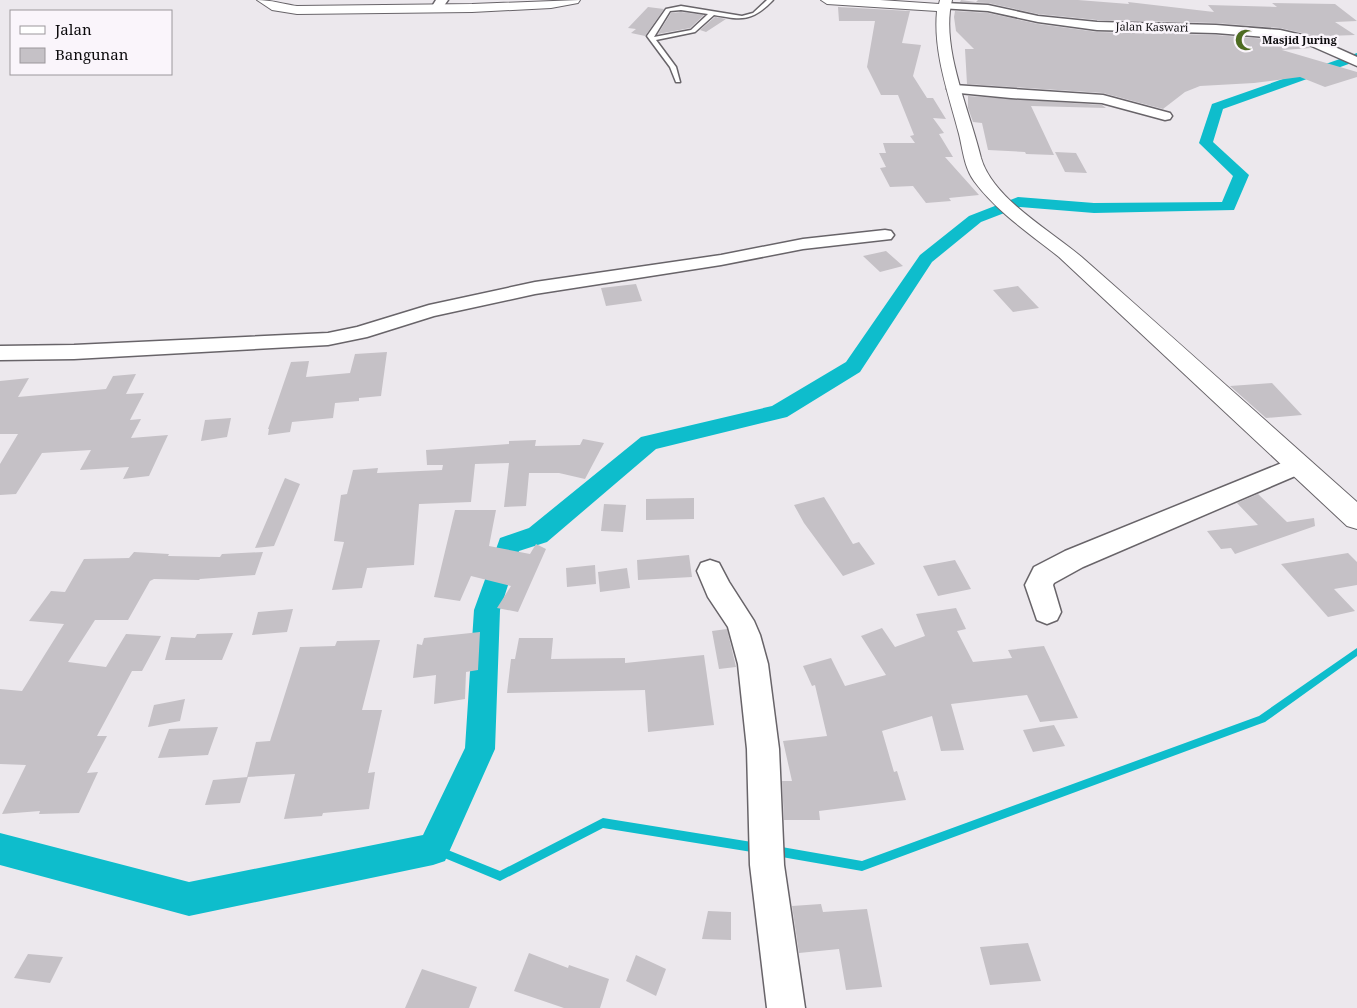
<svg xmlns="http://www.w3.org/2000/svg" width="1357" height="1008" font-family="'Noto Serif',serif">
<rect width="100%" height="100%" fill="#ece8ed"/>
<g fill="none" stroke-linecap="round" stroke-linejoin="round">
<path fill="#0ebdcc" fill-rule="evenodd" d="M 1357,648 L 1357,656 L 1265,722 L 862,871 L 776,856 L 773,854 L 771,851 L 773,848 L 776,846 L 862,861 L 1259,716 Z
M 603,818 L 758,843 L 761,845 L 763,848 L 761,851 L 758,853 L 603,828 L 500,881 L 430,852 L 428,849 L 430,846 L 433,844 L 500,871 Z"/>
<path fill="#0ebdcc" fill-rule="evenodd" d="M 1357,53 L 1357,61 L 1223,109 L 1213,142 L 1249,175 L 1234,210 L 1094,213 L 1020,207 L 981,222 L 932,262 L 860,372 L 787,417 L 656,449 L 547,542 L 519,551 L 500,610 L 495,749 L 445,861 L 433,865 L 189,916 L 0,865 L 0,833 L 189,882 L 423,835 L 465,748 L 474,610 L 500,538 L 529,528 L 641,437 L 772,406 L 846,362 L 920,255 L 969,216 L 1018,197 L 1094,203 L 1222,202 L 1233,176 L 1199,143 L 1212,104 Z"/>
</g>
<path fill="#c5c1c6" d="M 961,0 L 976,2 L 978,0 L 1078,0 L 1129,4 L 1128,2 L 1214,12 L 1208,5 L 1277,7 L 1272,3 L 1335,4 L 1357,21 L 1335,22 L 1355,35 L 1328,36 L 1336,41 L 1328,42 L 1315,36 L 1280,28 L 1216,23 L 1097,20 L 1038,14 L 988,3 L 960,2 Z
M 648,7 L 664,9 L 645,36 L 631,33 L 636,29 L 628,28 Z
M 838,7 L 910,11 L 902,43 L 921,45 L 913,76 L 927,98 L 933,98 L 946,119 L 933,118 L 944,133 L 939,134 L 953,157 L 945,157 L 979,195 L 949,198 L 951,201 L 926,203 L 913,186 L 890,187 L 880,168 L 886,167 L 879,153 L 886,153 L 883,143 L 915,143 L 910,136 L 914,135 L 898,95 L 881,95 L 867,67 L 875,21 L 839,21 Z
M 955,11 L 988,13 L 1038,24 L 1097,32 L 1216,35 L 1280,40 L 1312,48 L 1282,50 L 1357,72 L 1357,77 L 1325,87 L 1300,77 L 1254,83 L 1200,86 L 1185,92 L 1163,109 L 1103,93 L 967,84 L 965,49 L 974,49 L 956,31 L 954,17 Z
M 681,12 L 704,15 L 690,28 L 658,34 L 671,13 Z
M 715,17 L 726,19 L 706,32 L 700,30 Z
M 968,96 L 1102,105 L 1106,108 L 1031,106 L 1054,155 L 1026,154 L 1025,152 L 988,150 L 982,123 L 973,122 L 968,108 Z
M 1055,152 L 1076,153 L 1087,173 L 1065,172 Z
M 886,251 L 903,266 L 880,272 L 863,256 Z
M 636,284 L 642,301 L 606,306 L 601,288 Z
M 1018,286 L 1039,308 L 1013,312 L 993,290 Z
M 387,352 L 381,396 L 359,398 L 359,401 L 335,403 L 333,418 L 292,422 L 290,432 L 268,435 L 269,429 L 268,429 L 291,362 L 309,361 L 306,377 L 350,373 L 355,354 Z
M 136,374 L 126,394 L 144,393 L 130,420 L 141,419 L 131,438 L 168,435 L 149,476 L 123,479 L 129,467 L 80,470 L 91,450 L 42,453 L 16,494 L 0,495 L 0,464 L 18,434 L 0,434 L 0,381 L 29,378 L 18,397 L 106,389 L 113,376 Z
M 1272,383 L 1302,415 L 1266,418 L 1230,386 Z
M 231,418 L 227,437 L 201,441 L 205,420 Z
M 583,439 L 604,443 L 585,479 L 559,473 L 529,473 L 526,506 L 504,507 L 509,463 L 475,464 L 471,502 L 419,504 L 414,565 L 367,568 L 362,588 L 332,590 L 344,542 L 334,541 L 341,495 L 347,494 L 353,470 L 378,468 L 377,473 L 442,470 L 443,465 L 427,465 L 426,450 L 509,444 L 509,441 L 536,440 L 535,446 L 580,445 Z
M 285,478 L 300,484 L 274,546 L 255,548 Z
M 1258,494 L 1287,522 L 1314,518 L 1315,526 L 1235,554 L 1231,548 L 1221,549 L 1207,531 L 1258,525 L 1237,503 Z
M 824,497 L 853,544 L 859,542 L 875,564 L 843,576 L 804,523 L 794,505 Z
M 694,498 L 694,519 L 646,520 L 646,499 Z
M 604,504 L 626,505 L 623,532 L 601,531 Z
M 455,510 L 496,510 L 489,546 L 530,554 L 536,544 L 546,549 L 518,612 L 497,608 L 511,586 L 471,576 L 460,601 L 434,597 Z
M 134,552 L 169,554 L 168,556 L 220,557 L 222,554 L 263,552 L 255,575 L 200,579 L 199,580 L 154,579 L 150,581 L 128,620 L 95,620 L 68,662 L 106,667 L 126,634 L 161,636 L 142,671 L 132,671 L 97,736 L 107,736 L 87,773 L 98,772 L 79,813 L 39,814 L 40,811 L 2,814 L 26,765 L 0,764 L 0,689 L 22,691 L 64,624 L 29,621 L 51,591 L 65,592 L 84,559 L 129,558 Z
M 1348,553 L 1357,562 L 1357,585 L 1334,589 L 1355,611 L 1328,617 L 1281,564 Z
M 689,555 L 692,577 L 638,580 L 637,560 Z
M 955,560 L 971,589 L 938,596 L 923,566 Z
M 595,565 L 596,584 L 567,587 L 566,568 Z
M 627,568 L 630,588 L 600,592 L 598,572 Z
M 956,608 L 966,629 L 957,631 L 973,662 L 1012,658 L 1008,650 L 1044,646 L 1078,718 L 1040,722 L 1027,695 L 951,704 L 964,750 L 941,751 L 932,716 L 882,731 L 894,772 L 897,771 L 906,800 L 819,811 L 820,820 L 784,820 L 782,781 L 792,781 L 783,741 L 827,736 L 815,685 L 812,686 L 803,666 L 831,658 L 845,686 L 886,675 L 861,636 L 882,628 L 895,647 L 925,636 L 916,614 Z
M 293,609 L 287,632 L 252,635 L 258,612 Z
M 727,629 L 736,667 L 719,669 L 712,631 Z
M 480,632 L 478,670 L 466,672 L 465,699 L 434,704 L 436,675 L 413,678 L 417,644 L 422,645 L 424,638 Z
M 233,633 L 222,660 L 165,660 L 171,637 L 195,638 L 197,634 Z
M 519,638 L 553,638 L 551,659 L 625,658 L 625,663 L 704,655 L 714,725 L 648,732 L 645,690 L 507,693 L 511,659 L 515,659 Z
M 380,640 L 362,710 L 382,710 L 368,773 L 375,772 L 369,809 L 323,813 L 322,816 L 284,819 L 295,774 L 247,777 L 256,742 L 270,741 L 300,647 L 335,646 L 337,641 Z
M 185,699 L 180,721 L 148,727 L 154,705 Z
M 1054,725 L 1065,746 L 1033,752 L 1023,730 Z
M 218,727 L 208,755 L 158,758 L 169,729 Z
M 248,777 L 240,803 L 205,805 L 213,780 Z
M 821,904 L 823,912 L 867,909 L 882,987 L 846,990 L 839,949 L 799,953 L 792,906 Z
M 708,911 L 731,912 L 731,940 L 702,939 Z
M 1028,943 L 1041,981 L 990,985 L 980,947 Z
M 529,953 L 568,968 L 569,965 L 609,979 L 600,1008 L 564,1008 L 514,991 Z
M 28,954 L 63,957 L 50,983 L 14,978 Z
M 636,955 L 666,969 L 656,996 L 626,981 Z
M 422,969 L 477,987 L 469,1008 L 405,1008 Z"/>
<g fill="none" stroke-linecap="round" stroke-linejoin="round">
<g stroke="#686469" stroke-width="3">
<path id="lane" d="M 767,0 L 773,0 C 752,22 742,20 714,15 L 695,32 L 656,40 L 676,67 L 680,82 L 676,82 L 670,67 L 647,36 L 666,9 L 681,6 L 742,16 L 753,13 ZM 681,10 L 708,14 L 691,30 L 654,37 L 670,11 Z"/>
</g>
<g stroke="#686469" stroke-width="3">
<path id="street" d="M 436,0 L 448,0 L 441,10 L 437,11 L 431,8 Z
M 944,3 L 988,5 L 1038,16 L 1097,22 L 1216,25 L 1280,30 L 1315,38 L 1357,57 L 1357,66 L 1307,44 L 1280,38 L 1216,33 L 1097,30 L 1038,22 L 988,11 L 940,8 L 938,6 Z
M 954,85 L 1103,95 L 1170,113 L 1172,116 L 1170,119 L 1165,120 L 1102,103 L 1011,98 L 949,92 L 947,89 L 949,86 Z
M 885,230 L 891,231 L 894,235 L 891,239 L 803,249 L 721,265 L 535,294 L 434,316 L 367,337 L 328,345 L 74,359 L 0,360 L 0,346 L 74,345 L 328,333 L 357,327 L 429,305 L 535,282 L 721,255 L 803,239 Z
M 1299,456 L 1307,459 L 1311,465 L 1307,471 L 1083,567 L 1054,583 L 1053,585 L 1061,612 L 1057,620 L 1047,624 L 1037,620 L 1025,585 L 1034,567 L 1065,551 Z
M 710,560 L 719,563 L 729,582 L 754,621 L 760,635 L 768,664 L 779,749 L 784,865 L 805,1008 L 767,1008 L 750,865 L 747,749 L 738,664 L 728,627 L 708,597 L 697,571 L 701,563 Z"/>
</g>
<g stroke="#686469" stroke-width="2">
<path id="secondary" d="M 257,0 C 271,0 283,4 297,6 L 472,4 L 580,0 L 578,3 L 551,8 L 472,12 L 297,14 L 272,10 Z
M 821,0 L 880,0 L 939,4 L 940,0 L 952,0 C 940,47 970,111 981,158 C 993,200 1054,232 1085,260 C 1176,340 1266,421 1357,502 L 1357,529 L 1347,526 L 1059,257 C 1030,234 997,212 974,181 C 964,167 963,150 959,134 C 949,95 933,53 937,11 L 827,4 Z"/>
</g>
<use href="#lane" fill="#fff" fill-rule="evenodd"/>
<use href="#street" fill="#fff" fill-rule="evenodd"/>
<use href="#secondary" fill="#fff" fill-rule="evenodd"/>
</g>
<defs>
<g id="mosque-bare" transform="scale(1.725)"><path d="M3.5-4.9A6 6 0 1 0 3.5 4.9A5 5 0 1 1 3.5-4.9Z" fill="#4e6c22" stroke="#faf5fb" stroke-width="2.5" paint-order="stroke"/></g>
</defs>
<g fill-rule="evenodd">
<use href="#mosque-bare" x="1246" y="40"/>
</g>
<g text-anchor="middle" stroke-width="5" stroke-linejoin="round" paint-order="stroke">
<g font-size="11" fill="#0c0b0d" stroke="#faf5fb">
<text transform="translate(1152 27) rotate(1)" y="4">Jalan Kaswari</text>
</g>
<g font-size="11" font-weight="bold" fill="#0c0b0d" stroke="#faf5fb" text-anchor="start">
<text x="1262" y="44">Masjid Juring</text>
</g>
</g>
<rect x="10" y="10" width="162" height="65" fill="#faf5fb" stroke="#9b979c"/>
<rect x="20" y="26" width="25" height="8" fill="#ffffff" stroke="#9b979c"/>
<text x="55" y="35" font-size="15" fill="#0c0b0d">Jalan</text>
<rect x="20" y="48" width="25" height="15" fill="#c5c1c6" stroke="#9b979c"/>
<text x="55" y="60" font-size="15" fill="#0c0b0d">Bangunan</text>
</svg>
